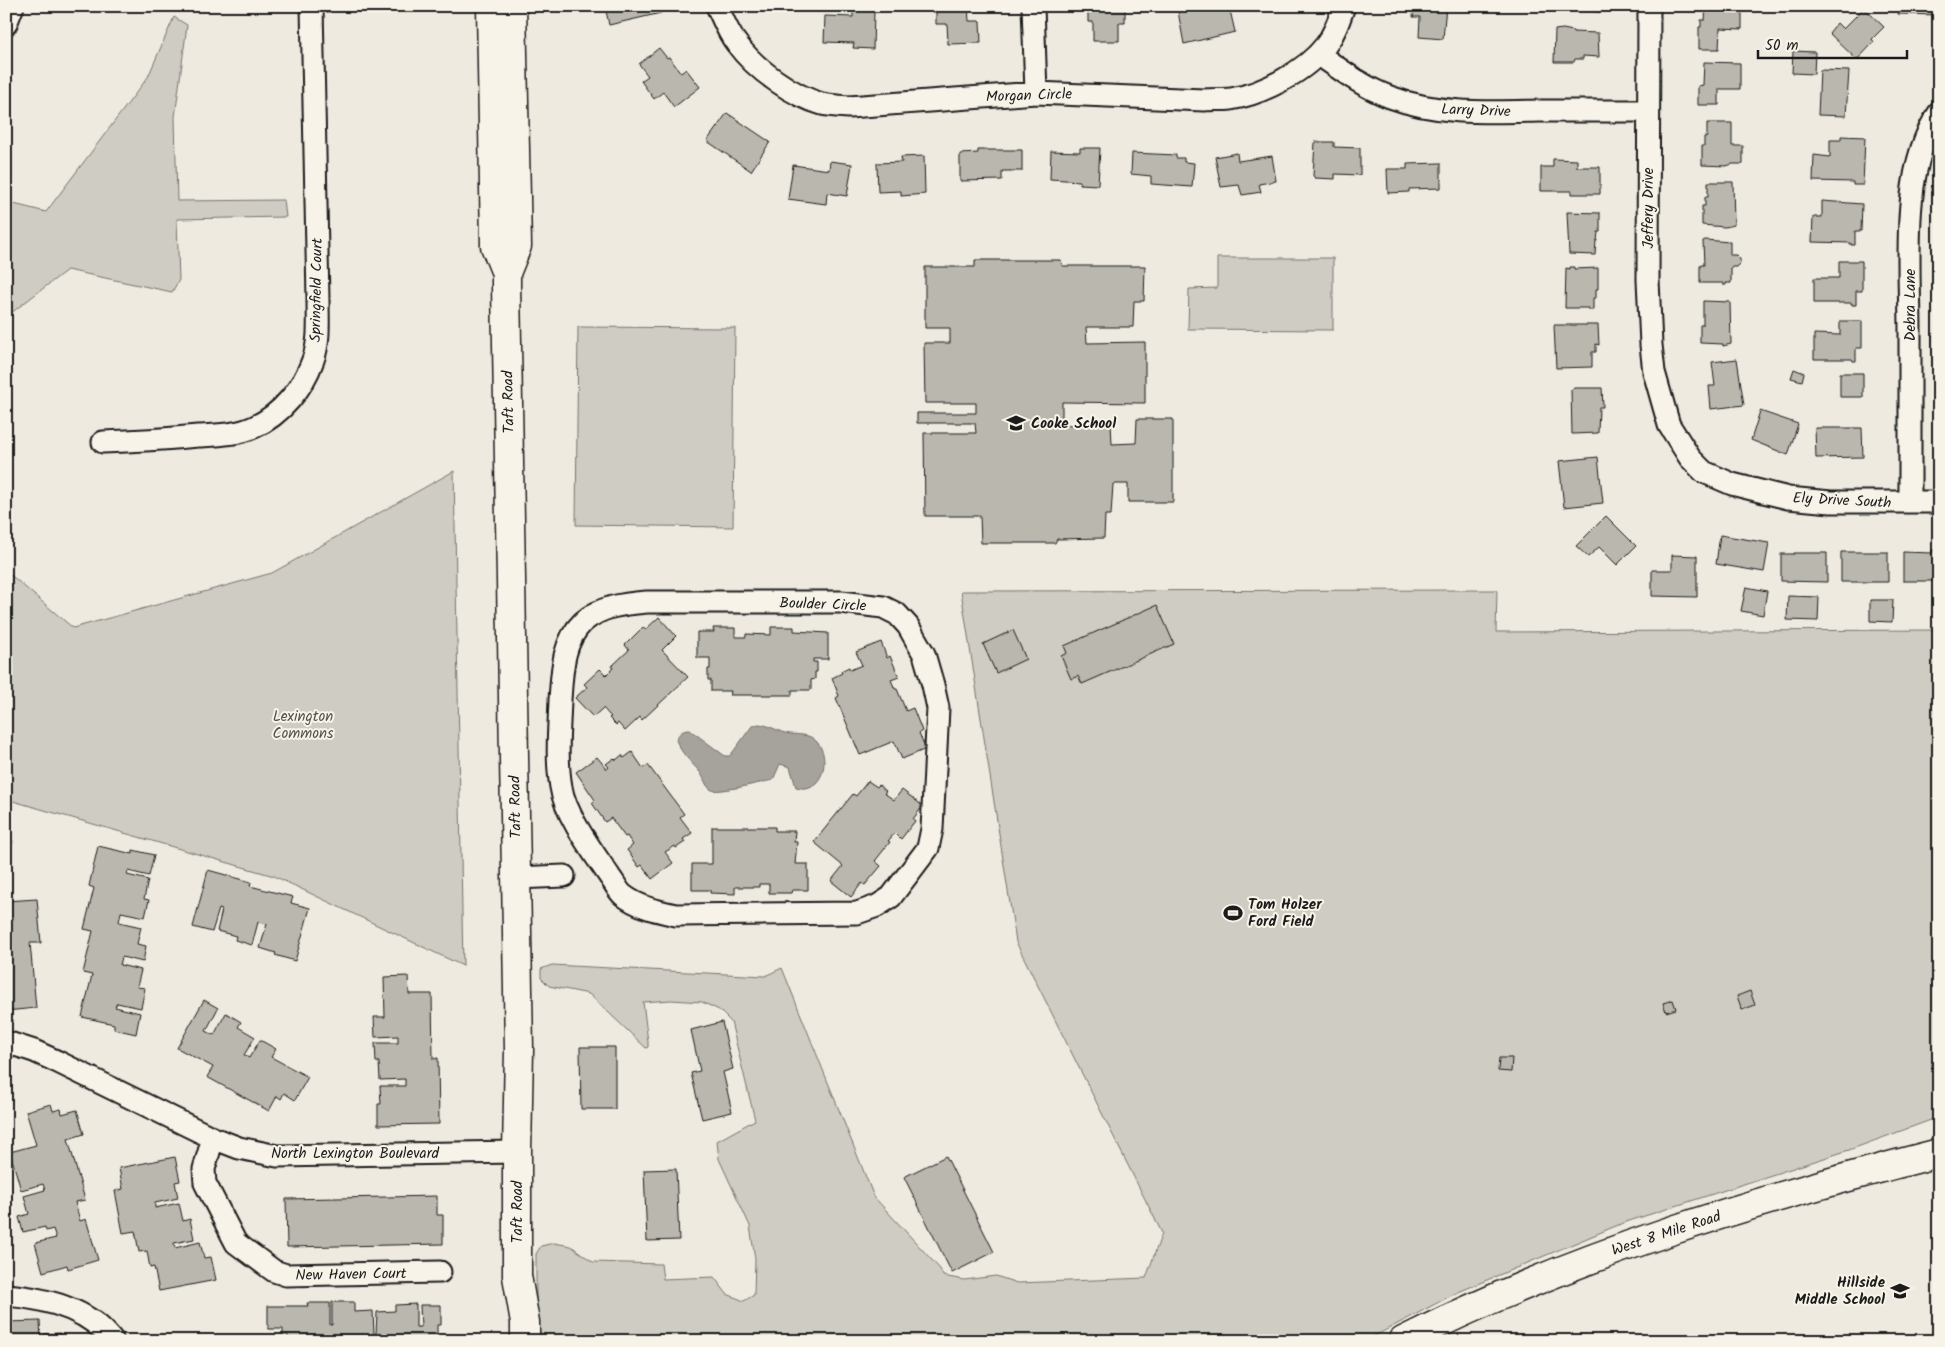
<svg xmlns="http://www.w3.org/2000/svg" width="1945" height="1347" font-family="Kalam,sans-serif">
<rect width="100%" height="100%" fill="#eeeae0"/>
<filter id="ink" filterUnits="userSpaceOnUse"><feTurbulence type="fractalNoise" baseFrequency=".02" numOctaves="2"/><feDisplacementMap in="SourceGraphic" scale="10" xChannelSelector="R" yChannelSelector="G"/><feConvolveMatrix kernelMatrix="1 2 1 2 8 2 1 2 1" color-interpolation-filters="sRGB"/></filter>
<g filter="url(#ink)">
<path fill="#cfccc3" stroke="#767470" d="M 174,17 L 187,25 L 175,117 L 177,201 L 284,200 L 286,217 L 177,219 L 179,280 L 172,292 L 67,270 L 6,317 L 6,202 L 46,212 L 148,77 Z
M 1217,258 L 1333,258 L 1333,330 L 1188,329 L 1189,289 L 1217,288 Z
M 578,327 L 735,328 L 733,527 L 576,525 Z
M 454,471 L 463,966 L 274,876 L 6,799 L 6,571 L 73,628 L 272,573 Z
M 1497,590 L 1496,632 L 1939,630 L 1939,1117 L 1849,1150 L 1623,1223 L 1456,1293 L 1365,1341 L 1291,1341 L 1291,1339 L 1290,1341 L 701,1341 L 699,1339 L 552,1341 L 536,1329 L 536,1254 L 541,1246 L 554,1243 L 571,1246 L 593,1262 L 661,1264 L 663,1279 L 714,1277 L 727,1294 L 744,1301 L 754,1295 L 755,1259 L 750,1226 L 719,1159 L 717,1141 L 755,1120 L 731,1022 L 719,1010 L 702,1002 L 671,1000 L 643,1002 L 648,1042 L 648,1047 L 646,1048 L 589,994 L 549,986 L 541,978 L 541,969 L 552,965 L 765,976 L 782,968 L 874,1197 L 940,1269 L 943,1276 L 964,1280 L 996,1276 L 1017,1283 L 1146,1278 L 1162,1233 L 1016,942 L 961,591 Z"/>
<path fill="#a6a39d" stroke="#6f6d69" d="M 759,724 C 769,725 775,730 785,733 C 796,736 809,732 817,742 C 832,759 822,795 796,787 L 790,767 L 780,764 L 773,780 C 763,782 719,793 712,790 C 705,787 704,776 699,771 C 690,761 681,753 676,740 C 679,733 682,730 690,730 L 725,756 L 730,756 L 752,726 Z"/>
<path fill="#bab7af" stroke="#1c1c1c" d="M 605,6 L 660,6 L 661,13 L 609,25 Z
M 936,6 L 968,6 L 969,21 L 980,21 L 981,43 L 948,44 L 947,24 L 936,24 Z
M 1088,6 L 1125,6 L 1125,23 L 1119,23 L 1119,41 L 1093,41 L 1093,22 L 1088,22 Z
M 1177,6 L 1196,6 L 1196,10 L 1213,6 L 1229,6 L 1235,32 L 1184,44 Z
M 1414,6 L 1446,6 L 1443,39 L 1419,37 L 1420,17 L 1413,17 Z
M 1573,6 L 1600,6 L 1600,12 L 1573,10 Z
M 1706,6 L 1742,6 L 1742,29 L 1720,28 L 1719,49 L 1699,49 L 1699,27 L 1701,27 L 1701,20 L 1705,20 Z
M 1898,6 L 1939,6 L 1939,15 L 1898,14 Z
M 1864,8 L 1884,27 L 1872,39 L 1874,42 L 1857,60 L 1829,33 L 1837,23 L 1843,29 Z
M 853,10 L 874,11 L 873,49 L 853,48 L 854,43 L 824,42 L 825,16 L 853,17 Z
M 1563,29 L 1573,31 L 1573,32 L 1598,33 L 1599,57 L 1583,56 L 1583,59 L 1575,59 L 1574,62 L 1554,62 L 1555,30 Z
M 659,48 L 667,58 L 669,57 L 681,73 L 686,69 L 700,87 L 674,107 L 663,92 L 654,99 L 641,81 L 648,76 L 639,64 Z
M 1793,51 L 1815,52 L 1814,74 L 1792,73 Z
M 1704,62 L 1740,63 L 1740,89 L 1719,89 L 1719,105 L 1698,105 L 1698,86 L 1703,85 Z
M 1820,70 L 1849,71 L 1846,116 L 1818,115 Z
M 727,113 L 770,142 L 751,171 L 707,141 Z
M 1707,123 L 1732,123 L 1732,146 L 1743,146 L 1743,164 L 1733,164 L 1726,166 L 1702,165 L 1702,146 L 1704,146 L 1704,137 L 1707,137 Z
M 1841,136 L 1865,137 L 1863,185 L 1853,185 L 1853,182 L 1813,181 L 1814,155 L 1830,157 L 1830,140 L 1841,140 Z
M 1315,142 L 1334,142 L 1334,147 L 1360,148 L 1360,175 L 1335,174 L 1335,179 L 1315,178 L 1313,176 Z
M 1080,148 L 1100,148 L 1098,185 L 1080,184 L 1080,181 L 1050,179 L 1051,151 L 1080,152 Z
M 978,150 L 1022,150 L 1022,171 L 1002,171 L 1002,180 L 960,181 L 960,154 L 978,153 Z
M 1132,153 L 1176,155 L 1176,158 L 1184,158 L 1184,162 L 1194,163 L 1192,187 L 1151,184 L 1151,176 L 1131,174 Z
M 1237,153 L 1238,161 L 1272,156 L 1276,181 L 1259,184 L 1261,192 L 1242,195 L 1239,185 L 1221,187 L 1215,157 Z
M 924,156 L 925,194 L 901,196 L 901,191 L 878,192 L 877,163 L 902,162 L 901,157 Z
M 1553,159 L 1577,160 L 1577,167 L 1600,167 L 1600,194 L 1572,194 L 1572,191 L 1541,191 L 1541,167 L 1553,167 Z
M 830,161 L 852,164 L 847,196 L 827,193 L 826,204 L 788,199 L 793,165 L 829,170 Z
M 1441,163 L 1441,188 L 1409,189 L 1409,192 L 1388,193 L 1387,169 L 1407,169 L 1407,164 Z
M 1708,182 L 1733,182 L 1734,225 L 1725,227 L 1702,225 L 1702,206 L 1705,206 L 1705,197 L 1708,197 Z
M 1822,201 L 1862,204 L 1861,231 L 1855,231 L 1855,245 L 1851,245 L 1851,243 L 1812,242 L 1813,217 L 1822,217 Z
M 1567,212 L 1600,213 L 1600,232 L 1598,232 L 1597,241 L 1596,241 L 1595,255 L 1569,254 Z
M 1705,240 L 1730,242 L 1730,255 L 1736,255 L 1740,259 L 1740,263 L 1736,267 L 1731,267 L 1731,283 L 1726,283 L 1726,285 L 1723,285 L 1723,283 L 1700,283 L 1700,265 L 1704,265 L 1703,241 Z
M 975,260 L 1061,260 L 1062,266 L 1145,266 L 1144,301 L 1134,301 L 1133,327 L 1086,327 L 1087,343 L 1145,342 L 1145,403 L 1062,402 L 1062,425 L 1111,424 L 1112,444 L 1136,443 L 1137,419 L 1173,419 L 1173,502 L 1128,502 L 1128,484 L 1113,484 L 1111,515 L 1105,515 L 1104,538 L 1057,539 L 1055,543 L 981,543 L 980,516 L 925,516 L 924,433 L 976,433 L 975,423 L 917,423 L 917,413 L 976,413 L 976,403 L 925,403 L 924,343 L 950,343 L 950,328 L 925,328 L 925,267 L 975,267 Z
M 1839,261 L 1862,261 L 1862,291 L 1856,291 L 1856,305 L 1852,305 L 1852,303 L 1814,303 L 1814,278 L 1839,278 Z
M 1570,267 L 1574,267 L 1574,269 L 1598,268 L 1598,289 L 1596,289 L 1596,298 L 1593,298 L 1593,310 L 1589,310 L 1589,308 L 1565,308 L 1566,268 L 1570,269 Z
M 1703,301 L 1730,302 L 1731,344 L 1723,346 L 1723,344 L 1700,343 L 1700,325 L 1703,325 Z
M 1840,321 L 1862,321 L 1862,348 L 1856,348 L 1856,361 L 1853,361 L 1852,359 L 1814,359 L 1814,334 L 1840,335 Z
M 1554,325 L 1598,325 L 1599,345 L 1596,344 L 1596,352 L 1592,352 L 1592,367 L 1556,368 Z
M 1737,359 L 1744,405 L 1711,409 L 1709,386 L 1715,386 L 1712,362 Z
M 1794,369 L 1804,373 L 1802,381 L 1791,378 Z
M 1840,373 L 1863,373 L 1863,397 L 1840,397 Z
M 1574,388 L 1602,388 L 1603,407 L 1599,407 L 1598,433 L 1572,434 L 1571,390 Z
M 1760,411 L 1798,424 L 1788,455 L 1751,440 Z
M 1815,428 L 1862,428 L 1863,457 L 1816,458 Z
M 1598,457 L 1603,503 L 1564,507 L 1559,461 Z
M 1606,516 L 1636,546 L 1617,565 L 1599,547 L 1588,557 L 1576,546 Z
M 1720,535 L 1769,543 L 1764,572 L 1716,564 Z
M 1932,550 L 1939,550 L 1939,581 L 1903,581 L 1903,552 L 1932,553 Z
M 1841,552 L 1888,552 L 1888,582 L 1841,582 Z
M 1794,553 L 1827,553 L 1827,582 L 1781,581 L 1781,554 L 1794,554 Z
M 1672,555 L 1697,556 L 1697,597 L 1652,596 L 1652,570 L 1672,570 Z
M 1746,587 L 1767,591 L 1763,615 L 1741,611 Z
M 1788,596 L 1819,597 L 1818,621 L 1787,620 Z
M 1870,600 L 1893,600 L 1892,622 L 1870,621 Z
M 1936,604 L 1939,604 L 1939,627 L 1935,627 Z
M 1157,605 L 1174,644 L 1082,684 L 1078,676 L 1071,679 L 1061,656 L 1067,653 L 1064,646 Z
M 659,617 L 676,636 L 662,650 L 688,677 L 642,720 L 640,717 L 625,731 L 618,723 L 616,725 L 609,718 L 611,717 L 603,708 L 593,717 L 575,698 L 587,687 L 584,684 L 600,669 L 606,675 L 613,668 L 612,666 L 629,650 L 625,645 L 643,627 L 645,630 Z
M 771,627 L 794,627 L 794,631 L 828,633 L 828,659 L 813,659 L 813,662 L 817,662 L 817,672 L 815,672 L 815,679 L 811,680 L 811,690 L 792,690 L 792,695 L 730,695 L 731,691 L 711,691 L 711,680 L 708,680 L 708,669 L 710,669 L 710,658 L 697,658 L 697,632 L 714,632 L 713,628 L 735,628 L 735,637 L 746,637 L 746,634 L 771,635 Z
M 1013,630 L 1026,659 L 996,673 L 983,644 Z
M 881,642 L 887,658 L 890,656 L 899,677 L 891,680 L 895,689 L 897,689 L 906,711 L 913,708 L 922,731 L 919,733 L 926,749 L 902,759 L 894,741 L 860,755 L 836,698 L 839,696 L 832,678 L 842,673 L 841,671 L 849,667 L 850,670 L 862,665 L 856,652 Z
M 632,752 L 643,768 L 648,765 L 684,814 L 680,817 L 692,833 L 683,839 L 685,842 L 676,848 L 675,846 L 665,852 L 673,863 L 652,879 L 642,865 L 639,867 L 627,850 L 633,845 L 627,836 L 625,837 L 611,818 L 605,822 L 592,803 L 595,800 L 576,772 L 597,757 L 607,769 L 609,767 L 606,764 L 614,758 L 616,760 L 622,755 L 624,758 Z
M 868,781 L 877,787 L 879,785 L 886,791 L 884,793 L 894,800 L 902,790 L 923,806 L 913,819 L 915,821 L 901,839 L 895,833 L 888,841 L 890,842 L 875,861 L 881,866 L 865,885 L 862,883 L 851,897 L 831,881 L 843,866 L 814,842 L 853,794 L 856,796 Z
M 712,827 L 775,827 L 775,831 L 795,831 L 794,842 L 797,842 L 795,864 L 808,864 L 808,890 L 792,890 L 791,893 L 769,893 L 769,884 L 759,884 L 759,887 L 735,887 L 735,894 L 710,893 L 710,890 L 692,890 L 692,864 L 712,864 Z
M 6,838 L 13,841 L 7,863 L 6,863 Z
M 98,846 L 133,854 L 133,850 L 154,855 L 149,876 L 128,871 L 127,875 L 148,880 L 144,899 L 149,900 L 145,917 L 121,912 L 119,922 L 141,927 L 137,944 L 146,946 L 143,962 L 122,957 L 120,965 L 141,970 L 137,987 L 145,988 L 141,1008 L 117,1003 L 115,1007 L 140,1013 L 136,1034 L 114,1029 L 114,1024 L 82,1017 L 92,975 L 83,973 L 93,931 L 84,929 L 94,888 L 89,886 Z
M 208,870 L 251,882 L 250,886 L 293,897 L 291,903 L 310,908 L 295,961 L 275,955 L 276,953 L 260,948 L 267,924 L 258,922 L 252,945 L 235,940 L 236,936 L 217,931 L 222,910 L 219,909 L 212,932 L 193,927 Z
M 37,899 L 41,943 L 30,943 L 36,1008 L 6,1011 L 6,926 L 10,926 L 10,918 L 6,918 L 6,901 Z
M 408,976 L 409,994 L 432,994 L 433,1059 L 438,1058 L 439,1124 L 378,1125 L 378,1104 L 381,1104 L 380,1086 L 405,1086 L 405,1079 L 380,1080 L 379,1062 L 376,1062 L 375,1043 L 398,1043 L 398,1036 L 375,1037 L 374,1017 L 385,1017 L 384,977 Z
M 1750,991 L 1755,1005 L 1742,1010 L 1737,996 Z
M 204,1000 L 218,1008 L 206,1031 L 214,1035 L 226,1013 L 241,1022 L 238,1027 L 255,1037 L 244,1055 L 249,1058 L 260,1040 L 276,1049 L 271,1057 L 308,1077 L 295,1100 L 284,1093 L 281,1099 L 277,1096 L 269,1111 L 207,1077 L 213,1067 L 177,1048 Z
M 1673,1000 L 1676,1009 L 1666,1012 L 1663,1003 Z
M 722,1022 L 733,1069 L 723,1072 L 732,1112 L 702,1119 L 691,1073 L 700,1071 L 691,1030 Z
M 580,1047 L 615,1047 L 615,1109 L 581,1109 Z
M 1499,1058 L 1512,1058 L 1511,1072 L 1498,1071 Z
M 51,1104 L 53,1111 L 61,1109 L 62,1114 L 77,1110 L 84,1134 L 68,1139 L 85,1200 L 75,1202 L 80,1221 L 86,1219 L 98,1260 L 68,1269 L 67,1265 L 43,1272 L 35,1243 L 56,1238 L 53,1229 L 46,1231 L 45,1227 L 23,1232 L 19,1217 L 29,1214 L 24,1196 L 45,1190 L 43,1184 L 21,1190 L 10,1152 L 36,1145 L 26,1111 Z
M 946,1156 L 994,1252 L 952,1273 L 904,1177 Z
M 175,1157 L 180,1181 L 175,1182 L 178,1198 L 155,1203 L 155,1208 L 179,1203 L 183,1221 L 190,1219 L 194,1239 L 174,1243 L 175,1248 L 200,1242 L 204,1258 L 211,1257 L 216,1280 L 159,1291 L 154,1267 L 150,1268 L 147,1251 L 139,1252 L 135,1231 L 123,1233 L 115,1191 L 123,1189 L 119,1168 Z
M 676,1169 L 679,1240 L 647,1241 L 644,1170 Z
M 437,1196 L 437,1215 L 443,1215 L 443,1244 L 287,1247 L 286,1199 Z
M 332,1302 L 354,1302 L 354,1312 L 373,1311 L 374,1334 L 376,1334 L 377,1312 L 395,1311 L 395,1305 L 416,1304 L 416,1327 L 421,1327 L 420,1305 L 441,1305 L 441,1325 L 437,1325 L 437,1341 L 288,1341 L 288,1335 L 283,1335 L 283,1329 L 268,1329 L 268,1306 L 308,1306 L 307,1303 L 330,1303 L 330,1325 L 332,1325 Z
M 40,1321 L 41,1341 L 6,1341 L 6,1322 Z
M 60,1333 L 60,1341 L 45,1341 L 44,1334 Z"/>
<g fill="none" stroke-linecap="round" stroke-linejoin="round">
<g stroke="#1c1c1c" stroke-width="25">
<path id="street" d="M 717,6 C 723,19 728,33 737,44 C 755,69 793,96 822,104 C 831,106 841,106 849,107 L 1036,93 L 1204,100 C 1212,99 1222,100 1231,99 C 1263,94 1306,71 1326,45 C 1335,33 1339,20 1344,6
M 1033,6 L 1036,93
M 1649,6 L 1648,280 L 1651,345 L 1654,372 L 1669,425 L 1690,458 L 1704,472 L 1732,484 L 1788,498 L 1831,502 L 1939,502
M 6,24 L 13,6
M 1318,54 C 1341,70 1363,87 1390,97 C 1438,115 1490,112 1540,111 C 1576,111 1612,111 1647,111
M 103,442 C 135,441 166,439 198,436 C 216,435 237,435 254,427 C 281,415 303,388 313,360 C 320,341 318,320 318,300 L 312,6
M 1910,502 C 1910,445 1910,389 1910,332 C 1910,267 1900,168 1939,113
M 647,602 L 841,602 L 883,607 L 897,614 L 908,626 L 924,654 L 933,685 L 938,708 L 932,829 L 928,848 L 891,897 L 877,906 L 857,913 L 676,915 C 658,911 638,907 623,895 C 618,891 614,882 610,877 C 594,853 565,815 561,787 C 556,759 559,729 560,700 C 562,673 562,642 583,622 C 601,606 624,604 647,602 Z
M 516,878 L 564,876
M 6,1042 L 34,1051 L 56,1061 L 213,1138 L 239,1148 L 277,1156 L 517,1152
M 213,1138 L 204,1169 L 205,1183 L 236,1243 L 274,1271 L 286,1275 L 440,1272
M 6,1295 C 44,1298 89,1309 113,1341"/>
</g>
<g stroke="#1c1c1c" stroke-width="31">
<path id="secondary" d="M 491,6 L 495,246 L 506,273 L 506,285 L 519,1050 L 517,1152 L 517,1276 L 525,1322 L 525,1341
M 506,273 L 517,246 L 512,6
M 1403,1341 C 1573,1255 1756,1200 1939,1153"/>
</g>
<use href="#street" stroke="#f7f3e8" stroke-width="21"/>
<use href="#secondary" stroke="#f7f3e8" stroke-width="28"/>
</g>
</g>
<defs>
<g id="school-bare" transform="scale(1.5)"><path d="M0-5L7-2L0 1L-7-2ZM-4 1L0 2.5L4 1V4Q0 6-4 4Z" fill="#1c1c1c" stroke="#f7f3e8" stroke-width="2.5" paint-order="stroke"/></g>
<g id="stadium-bare" transform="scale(1.5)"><path d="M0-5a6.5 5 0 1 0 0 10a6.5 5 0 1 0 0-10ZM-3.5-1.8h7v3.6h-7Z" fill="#1c1c1c" stroke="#f7f3e8" stroke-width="2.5" paint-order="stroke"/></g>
</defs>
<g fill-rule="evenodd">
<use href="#school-bare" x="1016" y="423"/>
<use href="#stadium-bare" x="1233" y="913"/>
<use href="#school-bare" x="1900" y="1291"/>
</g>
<g text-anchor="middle" stroke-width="4" stroke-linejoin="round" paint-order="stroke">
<g font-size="15" fill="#1c1c1c" stroke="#f7f3e8">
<text transform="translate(1029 95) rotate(-2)" y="5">Morgan Circle</text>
<text transform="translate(1476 110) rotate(2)" y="5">Larry Drive</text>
<text transform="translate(1648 208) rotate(-90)" y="5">Jeffery Drive</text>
<text transform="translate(316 290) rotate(-89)" y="5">Springfield Court</text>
<text transform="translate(1910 305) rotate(-90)" y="5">Debra Lane</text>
<text transform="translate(508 402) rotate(-91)" y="5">Taft Road</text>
<text transform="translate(1842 500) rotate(3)" y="5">Ely Drive South</text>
<text transform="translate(823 604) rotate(2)" y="5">Boulder Circle</text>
<text transform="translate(515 807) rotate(-91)" y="5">Taft Road</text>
<text x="355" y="1158">North Lexington Boulevard</text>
<text transform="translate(517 1212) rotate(-90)" y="5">Taft Road</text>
<text transform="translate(1666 1233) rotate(-18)" y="5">West 8 Mile Road</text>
<text transform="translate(351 1274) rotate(-1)" y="5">New Haven Court</text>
</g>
<g font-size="15" font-weight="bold" fill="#1c1c1c" stroke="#f7f3e8" text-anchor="start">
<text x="1031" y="428">Cooke School</text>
<text x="1248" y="909">Tom Holzer<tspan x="1248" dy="17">Ford Field</tspan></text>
<text x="1885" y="1287" text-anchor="end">Hillside<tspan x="1885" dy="17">Middle School</tspan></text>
</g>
<g font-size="15" fill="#52514e" stroke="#f7f3e8">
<text x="303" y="721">Lexington<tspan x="303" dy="17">Commons</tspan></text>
</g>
</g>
<rect width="1945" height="1347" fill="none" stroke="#f7f3e8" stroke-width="25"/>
<rect x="12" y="12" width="1920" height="1322" fill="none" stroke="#1c1c1c" stroke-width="2" filter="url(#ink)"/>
<path d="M1758 50v8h149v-8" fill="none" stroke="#1c1c1c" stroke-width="2.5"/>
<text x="1765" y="50" font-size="15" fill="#1c1c1c" stroke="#f7f3e8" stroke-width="4" paint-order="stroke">50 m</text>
</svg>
